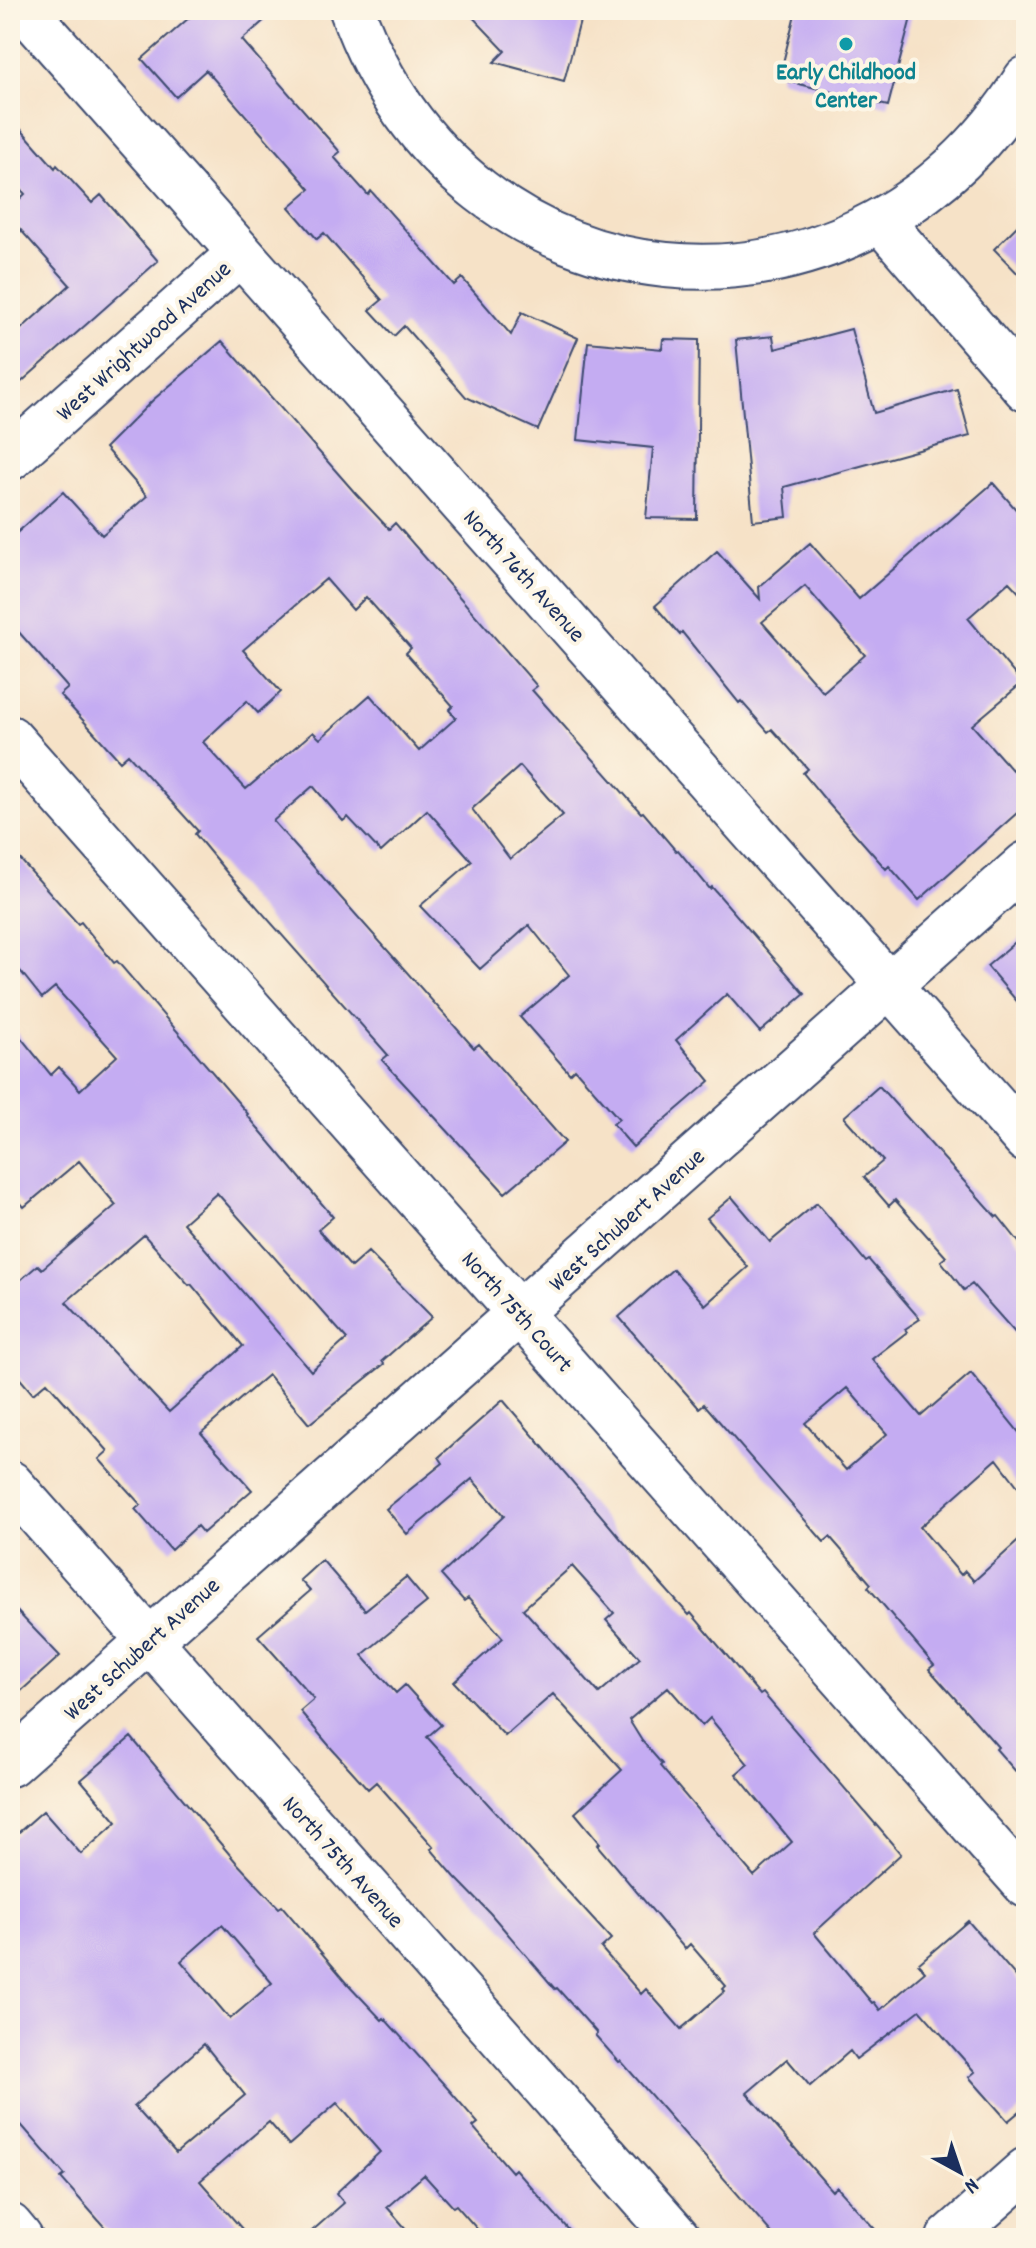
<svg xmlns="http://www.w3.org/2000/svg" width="1036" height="2248" font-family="Dekko,sans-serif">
<rect width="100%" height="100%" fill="#fcf5e5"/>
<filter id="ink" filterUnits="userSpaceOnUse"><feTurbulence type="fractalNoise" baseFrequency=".0125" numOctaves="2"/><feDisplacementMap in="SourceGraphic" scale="16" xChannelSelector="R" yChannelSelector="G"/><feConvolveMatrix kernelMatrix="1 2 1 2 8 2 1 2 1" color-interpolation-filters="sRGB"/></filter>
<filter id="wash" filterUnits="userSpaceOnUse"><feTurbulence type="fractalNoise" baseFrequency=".006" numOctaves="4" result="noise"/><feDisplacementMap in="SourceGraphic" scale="32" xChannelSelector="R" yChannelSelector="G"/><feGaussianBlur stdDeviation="1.8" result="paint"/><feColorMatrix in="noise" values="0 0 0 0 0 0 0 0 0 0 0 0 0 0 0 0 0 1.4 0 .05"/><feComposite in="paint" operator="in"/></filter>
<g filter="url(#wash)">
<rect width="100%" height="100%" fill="#f6e2c7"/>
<g id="blocks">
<path fill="#c4acf2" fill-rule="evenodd" d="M 198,10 L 276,10 L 242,40 L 340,152 L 334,157 L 368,195 L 371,191 L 454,285 L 462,278 L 511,335 L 522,312 L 578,338 L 538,430 L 466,397 L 404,326 L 394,336 L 370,310 L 382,300 L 324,233 L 317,239 L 289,207 L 310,189 L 206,70 L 176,97 L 142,59 Z
M 466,10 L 583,10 L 564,81 L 494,62 L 505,51 Z
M 796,10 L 913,10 L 888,106 L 779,79 Z
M 10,117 L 55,168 L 57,165 L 92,203 L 101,195 L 158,261 L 10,392 L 10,339 L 70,285 L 10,218 L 10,208 L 25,194 L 10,177 Z
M 1026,217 L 1026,282 L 994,249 Z
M 851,329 L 874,413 L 957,389 L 970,436 L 784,487 L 787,517 L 753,521 L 736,340 L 773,336 L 775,349 Z
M 663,339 L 699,340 L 697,519 L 646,518 L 653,448 L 578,440 L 588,342 L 662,349 Z
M 222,341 L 356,494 L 389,529 L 395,523 L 537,686 L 532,690 L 641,813 L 643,812 L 676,851 L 678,850 L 710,889 L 712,887 L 805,994 L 760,1032 L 727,994 L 676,1040 L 710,1081 L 633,1147 L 613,1124 L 619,1119 L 575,1069 L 570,1074 L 520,1017 L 569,975 L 529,925 L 480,969 L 420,906 L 472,861 L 427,810 L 381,852 L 348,817 L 343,821 L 313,786 L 273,821 L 474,1048 L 479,1044 L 565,1142 L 505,1193 L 382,1060 L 388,1055 L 228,874 L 195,834 L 198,831 L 128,754 L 120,761 L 60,695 L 68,688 L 10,622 L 10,539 L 63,492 L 102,535 L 147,496 L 105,448 L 153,400 ZM 326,579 L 353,610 L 366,597 L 411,648 L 406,653 L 453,706 L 449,710 L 456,718 L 419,751 L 370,695 L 320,739 L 313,732 L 246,789 L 203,742 L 247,701 L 258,713 L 281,692 L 243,650 ZM 520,766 L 563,815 L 510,859 L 472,809 Z
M 993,483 L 1026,521 L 1026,600 L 1009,582 L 968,618 L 1022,683 L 972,725 L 1012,770 L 1014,768 L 1026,782 L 1026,805 L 919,900 L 889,866 L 886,869 L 827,802 L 803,773 L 808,769 L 772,729 L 768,732 L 741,701 L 739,703 L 682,632 L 680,635 L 655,606 L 717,551 L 760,599 L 759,587 L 810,543 L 859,599 ZM 805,586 L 865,655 L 823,692 L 762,622 Z
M 10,848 L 78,924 L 81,922 L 114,963 L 117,961 L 248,1114 L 247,1115 L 333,1217 L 318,1230 L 351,1267 L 368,1252 L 432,1317 L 382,1361 L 384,1364 L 309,1424 L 268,1375 L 201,1433 L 252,1490 L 203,1533 L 197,1526 L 171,1550 L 135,1509 L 141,1505 L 99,1459 L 108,1451 L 47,1382 L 33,1394 L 10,1367 L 10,1289 L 38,1265 L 42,1269 L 116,1205 L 79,1161 L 24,1207 L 10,1191 L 10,1024 L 51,1075 L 59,1067 L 80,1090 L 117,1056 L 55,987 L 42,998 L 10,958 ZM 217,1193 L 347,1339 L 311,1371 L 183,1223 ZM 144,1235 L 189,1285 L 191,1284 L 243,1346 L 169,1412 L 66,1302 Z
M 1026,933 L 1026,1012 L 987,966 Z
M 879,1086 L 996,1217 L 998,1216 L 1026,1251 L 1026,1345 L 972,1284 L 964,1290 L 941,1261 L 946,1257 L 895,1200 L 889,1206 L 864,1177 L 883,1161 L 844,1117 Z
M 732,1197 L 770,1242 L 817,1203 L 866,1262 L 869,1260 L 920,1319 L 905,1329 L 907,1332 L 872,1359 L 921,1416 L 971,1373 L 1026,1441 L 1026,1497 L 997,1459 L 920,1527 L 961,1575 L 965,1571 L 974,1581 L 1026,1534 L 1026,1783 L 996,1749 L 998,1747 L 929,1669 L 934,1665 L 868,1587 L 871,1584 L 830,1537 L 824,1542 L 704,1404 L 699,1408 L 619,1317 L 673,1269 L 705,1305 L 748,1267 L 707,1218 ZM 847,1388 L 887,1434 L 846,1470 L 805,1423 Z
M 503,1400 L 621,1539 L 689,1615 L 691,1613 L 760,1695 L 763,1693 L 901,1854 L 814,1933 L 872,2003 L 874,2002 L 880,2010 L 925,1972 L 918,1964 L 968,1921 L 1026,1988 L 1026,2106 L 1008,2121 L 969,2077 L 975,2072 L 920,2010 L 856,2059 L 850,2051 L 810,2086 L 787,2059 L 747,2093 L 832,2191 L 837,2187 L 883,2238 L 776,2238 L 621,2061 L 619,2062 L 595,2035 L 597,2033 L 557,1988 L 555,1989 L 490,1913 L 455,1877 L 431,1849 L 434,1847 L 376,1782 L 368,1789 L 332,1749 L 300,1711 L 314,1699 L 258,1636 L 310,1591 L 300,1580 L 322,1560 L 365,1610 L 406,1577 L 427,1602 L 362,1655 L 396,1693 L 405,1685 L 441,1725 L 427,1737 L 611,1939 L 601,1948 L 641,1994 L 646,1989 L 681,2029 L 725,1991 L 723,1989 L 726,1986 L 690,1944 L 685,1949 L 597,1845 L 600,1843 L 575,1813 L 622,1770 L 553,1694 L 505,1736 L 454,1682 L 503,1638 L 468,1598 L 464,1601 L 441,1575 L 504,1516 L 472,1479 L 407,1534 L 386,1509 L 443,1463 L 439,1457 ZM 572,1566 L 614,1613 L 606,1620 L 640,1658 L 599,1693 L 523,1609 ZM 668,1687 L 702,1726 L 710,1718 L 748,1764 L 736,1774 L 792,1842 L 754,1876 L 660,1766 L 662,1764 L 642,1741 L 629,1720 Z
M 10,1604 L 60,1656 L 10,1701 Z
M 131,1737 L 236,1862 L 279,1908 L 282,1906 L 348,1984 L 382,2020 L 384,2018 L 450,2091 L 478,2123 L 473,2127 L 512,2172 L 515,2169 L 576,2238 L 485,2238 L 456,2205 L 453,2207 L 424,2175 L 387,2207 L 414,2238 L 304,2238 L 344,2203 L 336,2193 L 380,2152 L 337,2103 L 289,2145 L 269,2122 L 200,2181 L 250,2238 L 114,2238 L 93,2214 L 61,2178 L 65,2175 L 10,2112 L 10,1840 L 43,1811 L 81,1854 L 117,1822 L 81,1780 ZM 222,1925 L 272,1983 L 230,2019 L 181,1961 ZM 204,2044 L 245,2095 L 176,2153 L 134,2106 Z"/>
</g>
</g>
<g filter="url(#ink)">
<use href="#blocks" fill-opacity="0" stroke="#3c4a6e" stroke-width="2"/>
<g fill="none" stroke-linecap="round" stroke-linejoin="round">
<g stroke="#3c4a6e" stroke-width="48">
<path id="minor" d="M 25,10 L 1026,1140
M 352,10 C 464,320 852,357 1026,79
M 881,221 L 1026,389
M 10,458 L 239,254
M 10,738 L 1026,1885
M 10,1483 L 678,2238
M 10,1764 L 1026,864
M 10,2226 L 20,2238
M 949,2238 L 1026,2170"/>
</g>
<use href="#minor" stroke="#fff" stroke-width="44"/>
</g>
</g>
<circle fill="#0f9aa8" stroke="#fcf5e5" stroke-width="3" cx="846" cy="44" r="8"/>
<g text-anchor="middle" stroke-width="8" stroke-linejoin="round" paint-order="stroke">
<g font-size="24" font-weight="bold" fill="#0d838f" stroke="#fcf5e5">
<text x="846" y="79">Early Childhood<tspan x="846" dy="28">Center</tspan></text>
</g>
<g font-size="24" fill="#1b2f5e" stroke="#fcf5e5">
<text transform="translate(143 340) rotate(-42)" y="8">West Wrightwood Avenue</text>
<text transform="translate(525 575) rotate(48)" y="8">North 76th Avenue</text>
<text transform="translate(626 1219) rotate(-42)" y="8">West Schubert Avenue</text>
<text transform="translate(518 1311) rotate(48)" y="8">North 75th Court</text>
<text transform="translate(141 1648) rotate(-42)" y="8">West Schubert Avenue</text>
<text transform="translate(344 1861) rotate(48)" y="8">North 75th Avenue</text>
</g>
</g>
<rect width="1036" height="2248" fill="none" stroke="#fcf5e5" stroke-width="40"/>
<g transform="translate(960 2172) rotate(140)" stroke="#fcf5e5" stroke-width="6" paint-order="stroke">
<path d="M0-6L14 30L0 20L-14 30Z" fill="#1b2f5e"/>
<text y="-12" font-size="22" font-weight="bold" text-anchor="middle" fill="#1b2f5e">N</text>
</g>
</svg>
